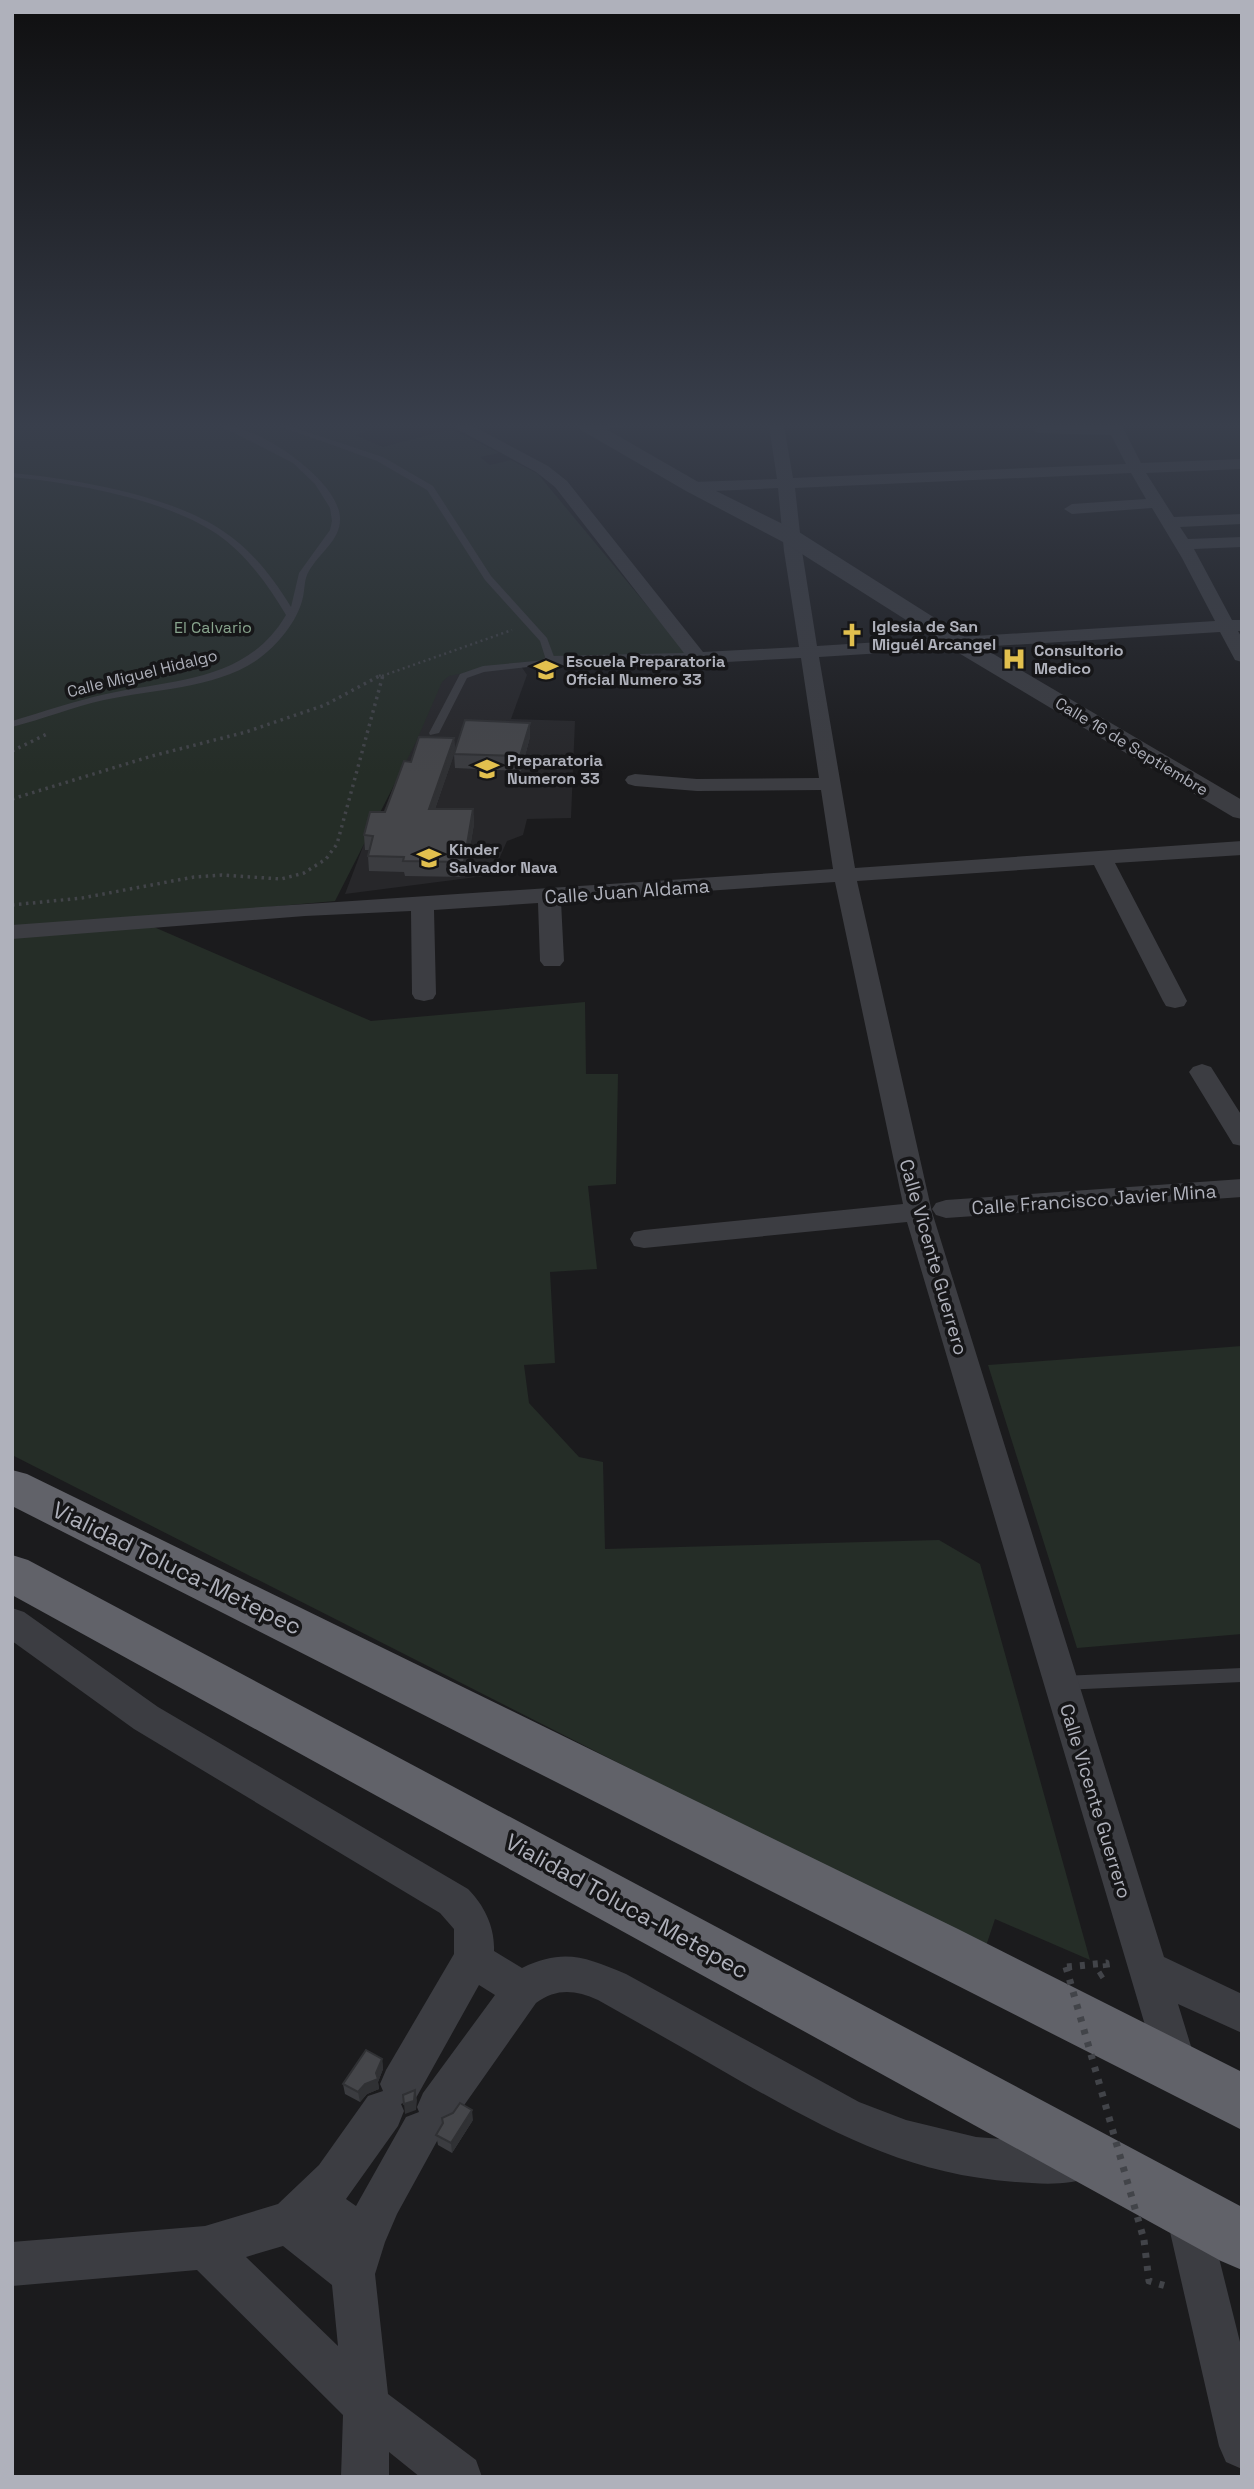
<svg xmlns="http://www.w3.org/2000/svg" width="1254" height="2489" font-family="'Space Grotesk',sans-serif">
<rect width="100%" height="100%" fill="#1b1b1d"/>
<path fill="#27272a" d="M 519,663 L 527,675 L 511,719 L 575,721 L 571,818 L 527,819 L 523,835 L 507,841 L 492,875 L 345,894 L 373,820 L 380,820 L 429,699 L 440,683 L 448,676 L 466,669 Z"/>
<path fill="#252d27" d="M 12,426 L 379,426 L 355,435 L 383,447 L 451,429 L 499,453 L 480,457 L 490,465 L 511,460 L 538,474 L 688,655 L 515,663 L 449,676 L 442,682 L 416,742 L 335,901 L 12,930 Z
M 147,924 L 371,1021 L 585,1002 L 586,1074 L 618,1074 L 616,1184 L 588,1186 L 597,1269 L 550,1272 L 555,1363 L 524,1365 L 529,1403 L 579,1457 L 603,1462 L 605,1549 L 939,1540 L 980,1564 L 1090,1960 L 995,1919 L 985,1949 L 12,1455 L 12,938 Z
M 1242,1346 L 1242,1634 L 1077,1648 L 988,1365 Z"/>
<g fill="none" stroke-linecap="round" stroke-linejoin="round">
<path stroke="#424449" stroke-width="2.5" stroke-dasharray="2 3.5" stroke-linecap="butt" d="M 379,676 L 381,675
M 382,676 L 512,630"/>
<path stroke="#424449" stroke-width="3.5" stroke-dasharray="2.5 4.5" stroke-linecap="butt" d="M 12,751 L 49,733
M 12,799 L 152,756 L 246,732 L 325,705 L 381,675
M 12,905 L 82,898 L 194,877 L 222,875 L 281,879 L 304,873 L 326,859 L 337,844 L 383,675"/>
<path stroke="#424449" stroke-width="7" stroke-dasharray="5 8" stroke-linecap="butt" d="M 1067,1967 L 1106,1963 L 1107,1971 L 1093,1980
M 1144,2240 L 1149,2281 L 1166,2286"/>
<path fill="#3c3d42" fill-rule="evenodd" d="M 221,426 C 255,423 339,480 340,518 C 341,540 319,553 309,571 C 304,579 305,588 303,597 C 298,621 277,646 257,660 C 214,689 153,689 104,700 C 73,707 43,719 12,727 L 12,721 C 43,712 74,701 106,694 C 173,679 247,682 286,615 C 269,586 246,554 217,534 C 165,499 74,483 12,477 L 12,473 C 75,479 170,495 223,531 C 251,549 274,579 291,607 L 299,573 L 330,530 L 332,521 L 330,508 L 315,484 L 293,463 Z
M 279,426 L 289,426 L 383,457 L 433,486 L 491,576 L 547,638 L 556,662 L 554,664 L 484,672 L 467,678 L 439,733 L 430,735 L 429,733 L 460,674 L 483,666 L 546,660 L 540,641 L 485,580 L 427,490 L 377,461 Z
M 605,426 L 625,426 L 596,431 L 592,429 Z
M 1242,1668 L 1242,1682 L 1062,1690 L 1056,1688 L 1053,1683 L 1056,1678 L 1062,1676 Z"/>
<path fill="#3c3d42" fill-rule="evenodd" d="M 455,426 L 473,426 L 548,466 L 567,481 L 703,652 L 799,647 L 784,551 L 778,488 L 693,492 L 685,487 L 693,482 L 777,479 L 769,426 L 784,426 L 793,478 L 1126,464 L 1111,435 L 1037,433 L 1034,430 L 1041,426 L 1122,426 L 1141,463 L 1242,459 L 1242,469 L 1146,473 L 1174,517 L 1242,514 L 1242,524 L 1180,527 L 1188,539 L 1242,537 L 1242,547 L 1194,549 L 1232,620 L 1242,620 L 1242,631 L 1238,631 L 1242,638 L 1242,662 L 1235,660 L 1220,632 L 819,657 L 855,868 L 1242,841 L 1242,855 L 1115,863 L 1187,1001 L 1184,1006 L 1175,1008 L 1166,1006 L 1163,1001 L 1094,865 L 857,881 L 932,1212 L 1164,1957 L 1242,1994 L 1242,2033 L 1178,2004 L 1198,2069 L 1192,2083 L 1178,2089 L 1164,2083 L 1158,2069 L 907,1222 L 644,1248 L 634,1246 L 630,1239 L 634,1232 L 644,1230 L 903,1204 L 835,882 L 561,901 L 564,961 L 560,966 L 544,966 L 540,961 L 538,903 L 434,910 L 436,994 L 433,999 L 424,1001 L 415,999 L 412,994 L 411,911 L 305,916 L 12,939 L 12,925 C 286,904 559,888 833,869 L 821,790 L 697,791 L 635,786 L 628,784 L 625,780 L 628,776 L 635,774 L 697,779 L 819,778 L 801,658 L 614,668 L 544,666 L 542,662 L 544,658 L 551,656 L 684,653 L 555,487 L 536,472 L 457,429 ZM 1131,473 L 1146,499 L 1072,504 L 1064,509 L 1072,514 L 1152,508 L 1182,558 L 1215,621 L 817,646 L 802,551 L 795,488 Z
M 1202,1064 L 1211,1067 L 1242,1116 L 1242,1146 L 1233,1144 L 1189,1072 L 1193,1067 Z
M 1242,1179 L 1242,1197 L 946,1218 L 936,1215 L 932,1209 L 936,1203 L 946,1200 Z
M 12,1608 L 24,1612 L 158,1707 L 468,1889 C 484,1905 495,1927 494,1951 L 522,1968 C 564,1948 585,1957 626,1974 L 859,2102 L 906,2120 L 976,2137 L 1039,2142 L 1079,2140 L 1094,2146 L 1100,2161 L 1094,2176 C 1069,2186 1042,2184 1015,2182 C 907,2174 834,2133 742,2082 C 694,2054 646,2027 598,2000 C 575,1990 557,1988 536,2003 L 453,2121 L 440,2127 L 442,2132 L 397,2214 L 385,2242 L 375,2274 L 388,2394 L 476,2460 L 482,2477 L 420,2477 L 389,2452 L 389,2477 L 341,2477 L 343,2415 L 197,2270 L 12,2286 L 12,2242 L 205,2226 L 278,2204 L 319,2165 L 368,2096 L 383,2091 L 380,2084 L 386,2070 L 454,1954 L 454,1929 L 440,1913 L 134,1729 L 12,1641 ZM 479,1985 L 495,1995 L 423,2093 L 417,2107 L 419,2112 L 406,2117 L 356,2206 L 346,2199 L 398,2126 L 404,2111 L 401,2104 L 416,2098 ZM 283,2246 L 332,2285 L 338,2346 L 246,2257 Z
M 1186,2189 L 1201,2195 L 1207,2210 L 1242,2350 L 1242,2469 L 1226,2462 L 1219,2446 L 1165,2210 L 1171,2195 Z"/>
<path fill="#3c3d42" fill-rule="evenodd" d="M 579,426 L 601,426 L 700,483 L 799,532 L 968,639 L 1242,800 L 1242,819 L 1233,817 L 952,649 L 783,542 L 686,491 L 581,430 Z"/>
<path fill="#616269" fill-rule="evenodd" d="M 12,1470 L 27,1474 L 958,1929 L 1242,2072 L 1242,2130 L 12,1506 Z
M 12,1555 L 28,1560 L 1242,2207 L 1242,2270 L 1221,2261 L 12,1595 Z"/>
<path stroke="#424449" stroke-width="7" stroke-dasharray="5 8" stroke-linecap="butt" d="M 1066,1967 L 1144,2240"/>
</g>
<path fill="#3b3c40" d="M 530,737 L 521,771 L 455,768 L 454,754 L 435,809 L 473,809 L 474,824 L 465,877 L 405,876 L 404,872 L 369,871 L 368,856 L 369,850 L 365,850 L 364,835 L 385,812 L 411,762 L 454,738 L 455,752 Z
M 382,2059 L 383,2069 L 378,2082 L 379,2089 L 367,2094 L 360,2102 L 345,2094 L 343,2084 Z
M 473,2120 L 452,2153 L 438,2145 L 436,2135 Z"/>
<path fill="#303134" d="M 530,723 L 530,737 L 521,771 L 520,756 Z
M 454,738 L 455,752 L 430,823 L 429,809 Z
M 473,809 L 474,824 L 465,877 L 464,862 Z
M 382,2059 L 383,2069 L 378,2082 L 379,2089 L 367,2094 L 360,2102 L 358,2092 L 376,2073 Z
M 415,2090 L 417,2100 L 416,2110 L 405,2114 L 404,2104 Z
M 472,2110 L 473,2120 L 452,2153 L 451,2143 Z"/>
<path fill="#45464a" stroke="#303134" stroke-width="2" d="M 465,720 L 530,723 L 520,756 L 454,754 Z
M 419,737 L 454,738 L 429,809 L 473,809 L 464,862 L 403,861 L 404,857 L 368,856 L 373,836 L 364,835 L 370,812 L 385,812 L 404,761 L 411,762 Z
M 366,2050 L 382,2059 L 376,2073 L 378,2079 L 365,2084 L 358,2092 L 343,2084 Z
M 415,2090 L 414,2101 L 404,2104 L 403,2095 Z
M 460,2103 L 472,2110 L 451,2143 L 436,2135 L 443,2123 L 442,2118 L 453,2113 Z"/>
<linearGradient id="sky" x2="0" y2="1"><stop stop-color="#0f0f10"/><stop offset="0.55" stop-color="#393f4c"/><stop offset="1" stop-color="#393f4c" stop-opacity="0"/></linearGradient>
<rect width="1254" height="774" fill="url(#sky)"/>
<defs>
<g id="church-bare" transform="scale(1.89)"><path d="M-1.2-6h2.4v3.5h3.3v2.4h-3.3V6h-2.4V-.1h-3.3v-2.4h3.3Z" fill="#e2c04e" stroke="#161618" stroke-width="2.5" paint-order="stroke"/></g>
<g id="hospital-bare" transform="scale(1.89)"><path d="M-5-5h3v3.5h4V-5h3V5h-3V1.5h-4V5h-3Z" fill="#e2c04e" stroke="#161618" stroke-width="2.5" paint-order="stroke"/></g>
<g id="school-bare" transform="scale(1.89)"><path d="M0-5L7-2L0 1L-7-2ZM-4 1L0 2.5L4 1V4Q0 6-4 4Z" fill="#e2c04e" stroke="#161618" stroke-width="2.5" paint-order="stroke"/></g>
</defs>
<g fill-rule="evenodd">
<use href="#church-bare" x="852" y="635"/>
<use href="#hospital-bare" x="1014" y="659"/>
<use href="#school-bare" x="546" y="670"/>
<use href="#school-bare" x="487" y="769"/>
<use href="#school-bare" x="429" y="858"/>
</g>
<g text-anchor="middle" stroke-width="7" stroke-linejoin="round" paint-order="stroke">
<g font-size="16" font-weight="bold" fill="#afb1bb" stroke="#161618" text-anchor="start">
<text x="872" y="632">Iglesia de San<tspan x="872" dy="18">Miguél Arcangel</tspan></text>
<text x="1034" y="656">Consultorio<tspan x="1034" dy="18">Medico</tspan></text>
<text x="566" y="667">Escuela Preparatoria<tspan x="566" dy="18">Oficial Numero 33</tspan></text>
<text x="507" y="766">Preparatoria<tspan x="507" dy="18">Numeron 33</tspan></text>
<text x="449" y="855">Kinder<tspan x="449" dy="18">Salvador Nava</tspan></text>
</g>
<g font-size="16" fill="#88a48d" stroke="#161618">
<text x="213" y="633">El Calvario</text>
</g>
<g font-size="16" fill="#afb1bb" stroke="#161618">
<text transform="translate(142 673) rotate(-14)" y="6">Calle Miguel Hidalgo</text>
<text transform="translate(1132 746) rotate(31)" y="6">Calle 16 de Septiembre</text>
</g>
<g font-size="19" fill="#afb1bb" stroke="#161618">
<text transform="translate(627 891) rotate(-4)" y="7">Calle Juan Aldama</text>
<text transform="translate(1094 1199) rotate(-4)" y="7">Calle Francisco Javier Mina</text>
<text transform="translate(934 1257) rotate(74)" y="7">Calle Vicente Guerrero</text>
<text transform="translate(1096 1801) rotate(73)" y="7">Calle Vicente Guerrero</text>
</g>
<g font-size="23" fill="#afb1bb" stroke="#161618">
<text transform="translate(177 1568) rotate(26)" y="8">Vialidad Toluca-Metepec</text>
<text transform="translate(627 1906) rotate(29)" y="8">Vialidad Toluca-Metepec</text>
</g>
</g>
<rect width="1254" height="2489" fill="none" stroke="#afb1bb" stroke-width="28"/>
</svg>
